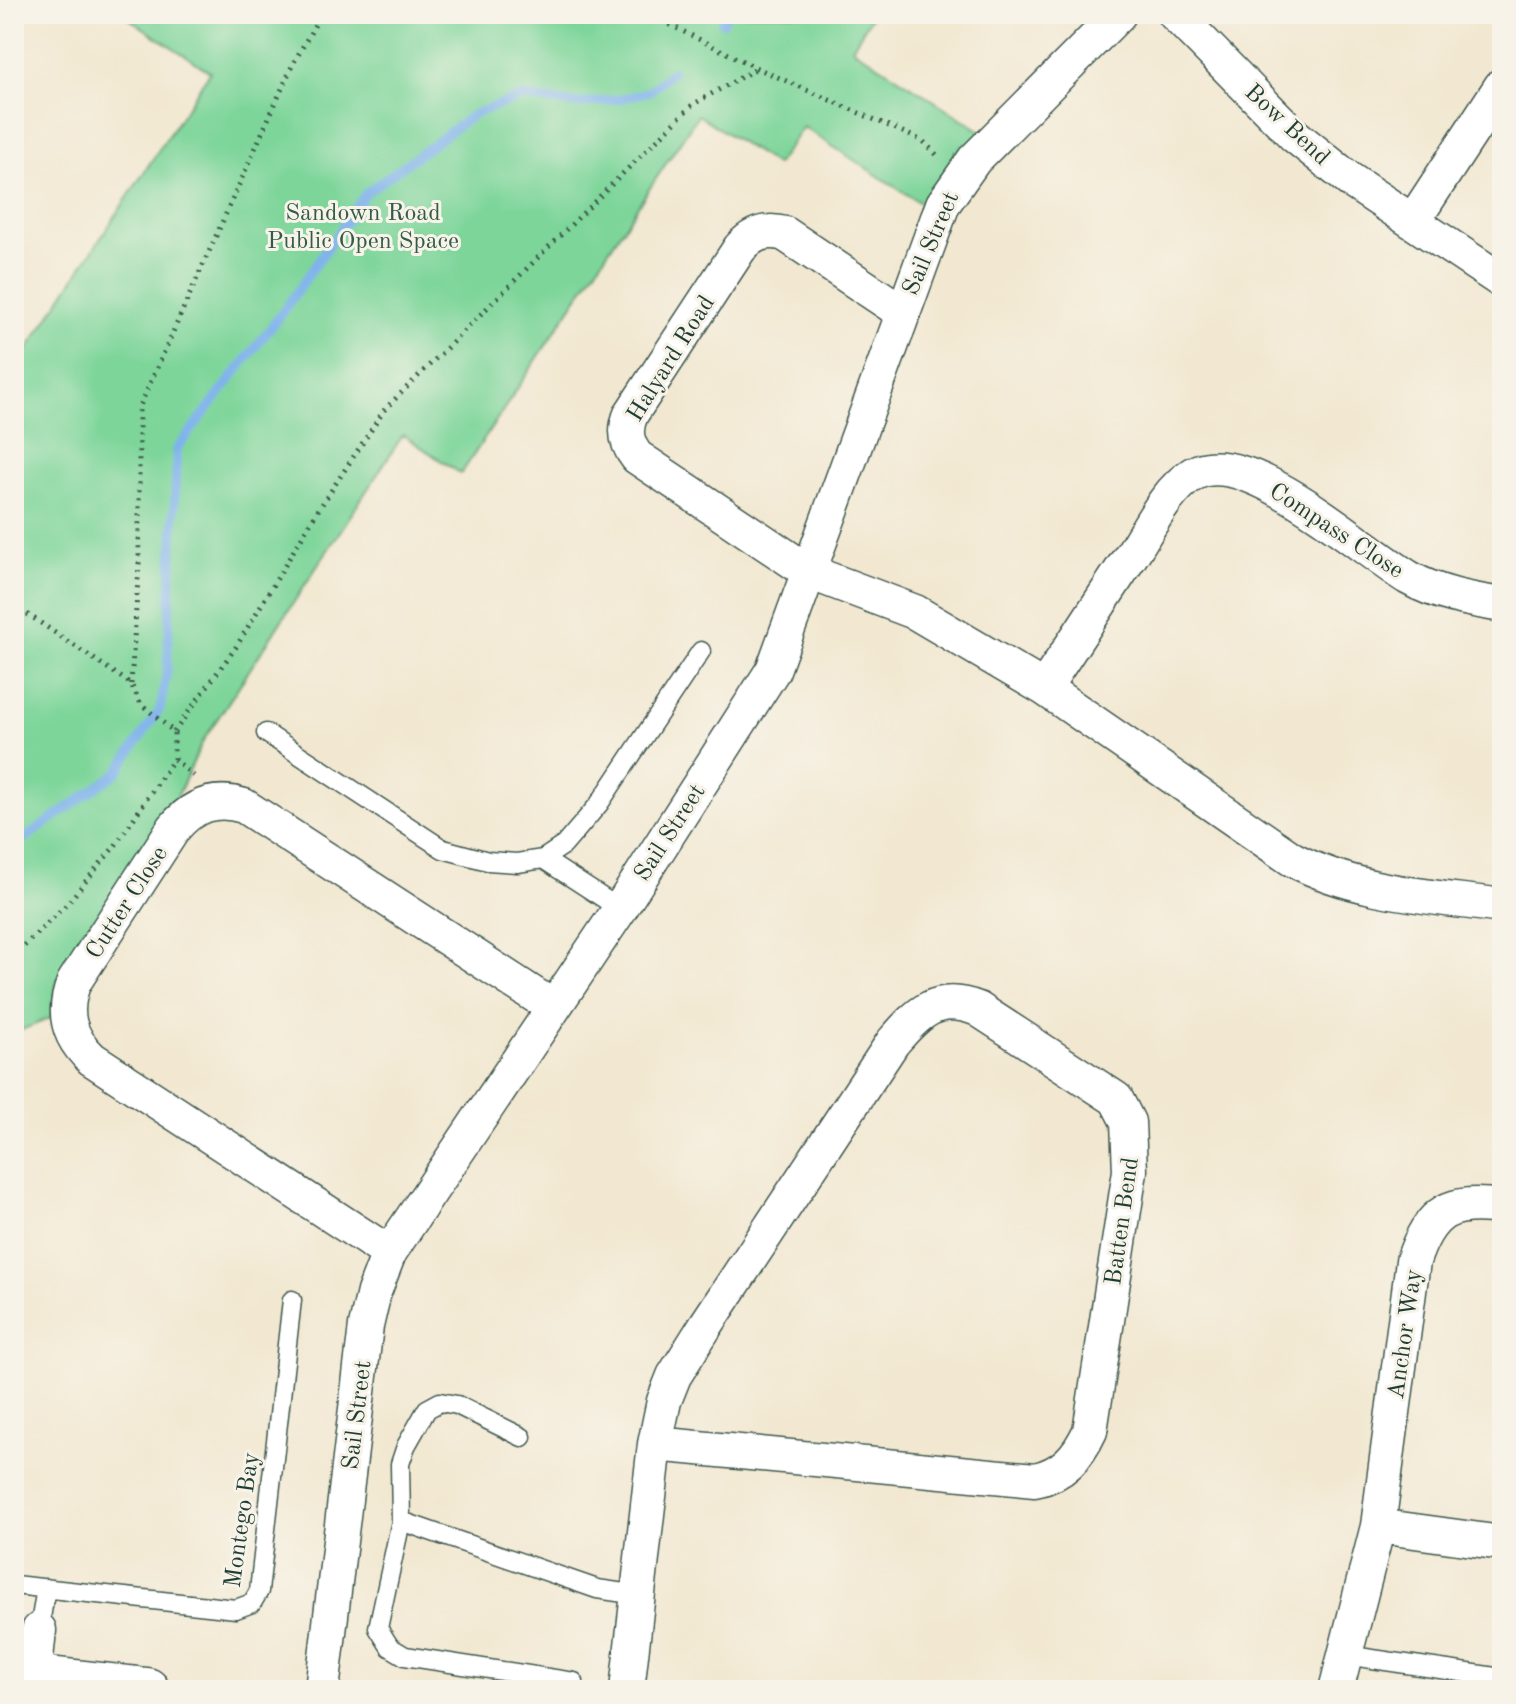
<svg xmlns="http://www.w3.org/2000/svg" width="1516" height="1704" font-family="'Old Standard TT',serif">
<rect width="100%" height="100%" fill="#f7f3e8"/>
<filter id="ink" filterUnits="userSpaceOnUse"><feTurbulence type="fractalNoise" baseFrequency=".0125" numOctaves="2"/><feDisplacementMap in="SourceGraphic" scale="16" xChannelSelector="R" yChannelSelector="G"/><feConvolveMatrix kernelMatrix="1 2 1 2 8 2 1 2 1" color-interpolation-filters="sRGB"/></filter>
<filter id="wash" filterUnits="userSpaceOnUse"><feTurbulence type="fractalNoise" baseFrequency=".006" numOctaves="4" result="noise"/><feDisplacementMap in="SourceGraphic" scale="32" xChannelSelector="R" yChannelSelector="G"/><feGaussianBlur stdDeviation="1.8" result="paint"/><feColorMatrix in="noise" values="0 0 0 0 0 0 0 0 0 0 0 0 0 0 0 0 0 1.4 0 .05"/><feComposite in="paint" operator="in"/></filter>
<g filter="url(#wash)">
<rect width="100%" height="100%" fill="#f2e8d1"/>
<path fill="#7dd59a" stroke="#4e8967" stroke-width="2" d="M 122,14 L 873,14 L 852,48 L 981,131 L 926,207 L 803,127 L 776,165 L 698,115 L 461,474 L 403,435 L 203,741 L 171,810 L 57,982 L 51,1018 L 14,1033 L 14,370 L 210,72 Z"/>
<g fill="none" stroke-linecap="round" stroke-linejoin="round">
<path stroke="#7eb2eb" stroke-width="9" d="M 722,23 L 727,14
M 14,846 L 117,773 L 160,709 L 167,671 L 177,449 L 284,310 L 366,193 L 474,114 L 522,97 L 577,104 L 621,99 L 650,91 L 673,71"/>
</g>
</g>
<g filter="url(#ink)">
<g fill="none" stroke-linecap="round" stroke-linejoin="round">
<g stroke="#3f574c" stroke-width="21">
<path id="service" d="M 266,733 L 443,849 L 488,861 L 517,863 L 543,859 L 564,845 L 599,804 L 701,651
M 543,859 L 620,909
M 522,1437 L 457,1405 L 440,1402 L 427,1409 L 406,1446 L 400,1464 L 401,1521 L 378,1628 L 390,1647 L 405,1656 L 574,1682
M 401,1521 L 597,1589 L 638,1595
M 14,1585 L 236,1609 L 252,1603 L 259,1591 L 292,1300
M 39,1630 L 46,1588
M 1345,1655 L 1502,1678"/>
</g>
<g stroke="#3f574c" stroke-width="37">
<path id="minor" d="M 1175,14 L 1295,136 L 1350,180 L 1502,281
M 1413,221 L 1502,85
M 902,312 L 785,234 C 767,229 753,233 740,248 L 631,414 C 624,430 626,443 637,457 L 809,572 L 915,612 L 1044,688 L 1292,859 C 1357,893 1430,896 1502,906
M 1044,688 C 1074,642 1104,597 1134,551 C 1150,526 1167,490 1193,474 C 1246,443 1362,550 1409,578 C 1437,594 1471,600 1502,605
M 389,1253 L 92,1059 C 68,1037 62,1012 74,982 L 174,828 C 193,805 215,797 244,806 L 553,1007
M 1378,1526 L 1502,1543
M 34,1678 L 39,1630
M 322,1690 L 366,1326 L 374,1292 L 389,1253 L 620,909 L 773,670 L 943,204 L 974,160 L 1119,14
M 627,1690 L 655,1444 L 664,1401 L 674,1376 L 706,1325 L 893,1042 C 919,1012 937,993 978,1009 L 1116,1099 L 1128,1122 L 1130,1171 L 1090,1431 C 1078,1457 1063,1474 1035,1480 L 655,1444
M 1336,1690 L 1378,1526 L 1413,1261 C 1430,1210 1450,1200 1502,1207"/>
</g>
<g stroke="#3f574c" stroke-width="47">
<path id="tertiary" d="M 14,1675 L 147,1690"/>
</g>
<path stroke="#3f574c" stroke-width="5" stroke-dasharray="2 6" stroke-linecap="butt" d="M 648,14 L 757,68 L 923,141 L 939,157
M 14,605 L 131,684 L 141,704 L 174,732 L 174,759 L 115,846 L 66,905 L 14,956
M 131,684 L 139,564 L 139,408 L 293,64 L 321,14
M 174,732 L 236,647 L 315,515 L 385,409 L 692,105 L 757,68
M 174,759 L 195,777"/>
<use href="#service" stroke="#fff" stroke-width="18"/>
<use href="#minor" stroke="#fff" stroke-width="34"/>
<use href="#tertiary" stroke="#fff" stroke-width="44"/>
</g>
</g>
<g text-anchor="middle" stroke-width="6" stroke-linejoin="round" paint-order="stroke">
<g font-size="24" fill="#1f3d34" stroke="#f7f3e8">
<text transform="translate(1288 124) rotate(43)" y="8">Bow Bend</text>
<text transform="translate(930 243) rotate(-67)" y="8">Sail Street</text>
<text transform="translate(670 358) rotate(-58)" y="8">Halyard Road</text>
<text transform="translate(1337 530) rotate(33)" y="8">Compass Close</text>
<text transform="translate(669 832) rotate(-57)" y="8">Sail Street</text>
<text transform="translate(126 902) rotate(-57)" y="8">Cutter Close</text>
<text transform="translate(1121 1221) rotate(-82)" y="8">Batten Bend</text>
<text transform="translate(1404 1334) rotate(-82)" y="8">Anchor Way</text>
<text transform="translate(356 1415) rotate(-83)" y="8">Sail Street</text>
<text transform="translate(241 1520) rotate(-82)" y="8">Montego Bay</text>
</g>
<g font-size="24" fill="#325b48" stroke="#f7f3e8">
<text x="363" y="220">Sandown Road<tspan x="363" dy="28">Public Open Space</tspan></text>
</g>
</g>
<rect width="1516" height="1704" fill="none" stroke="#f7f3e8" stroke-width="48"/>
</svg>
